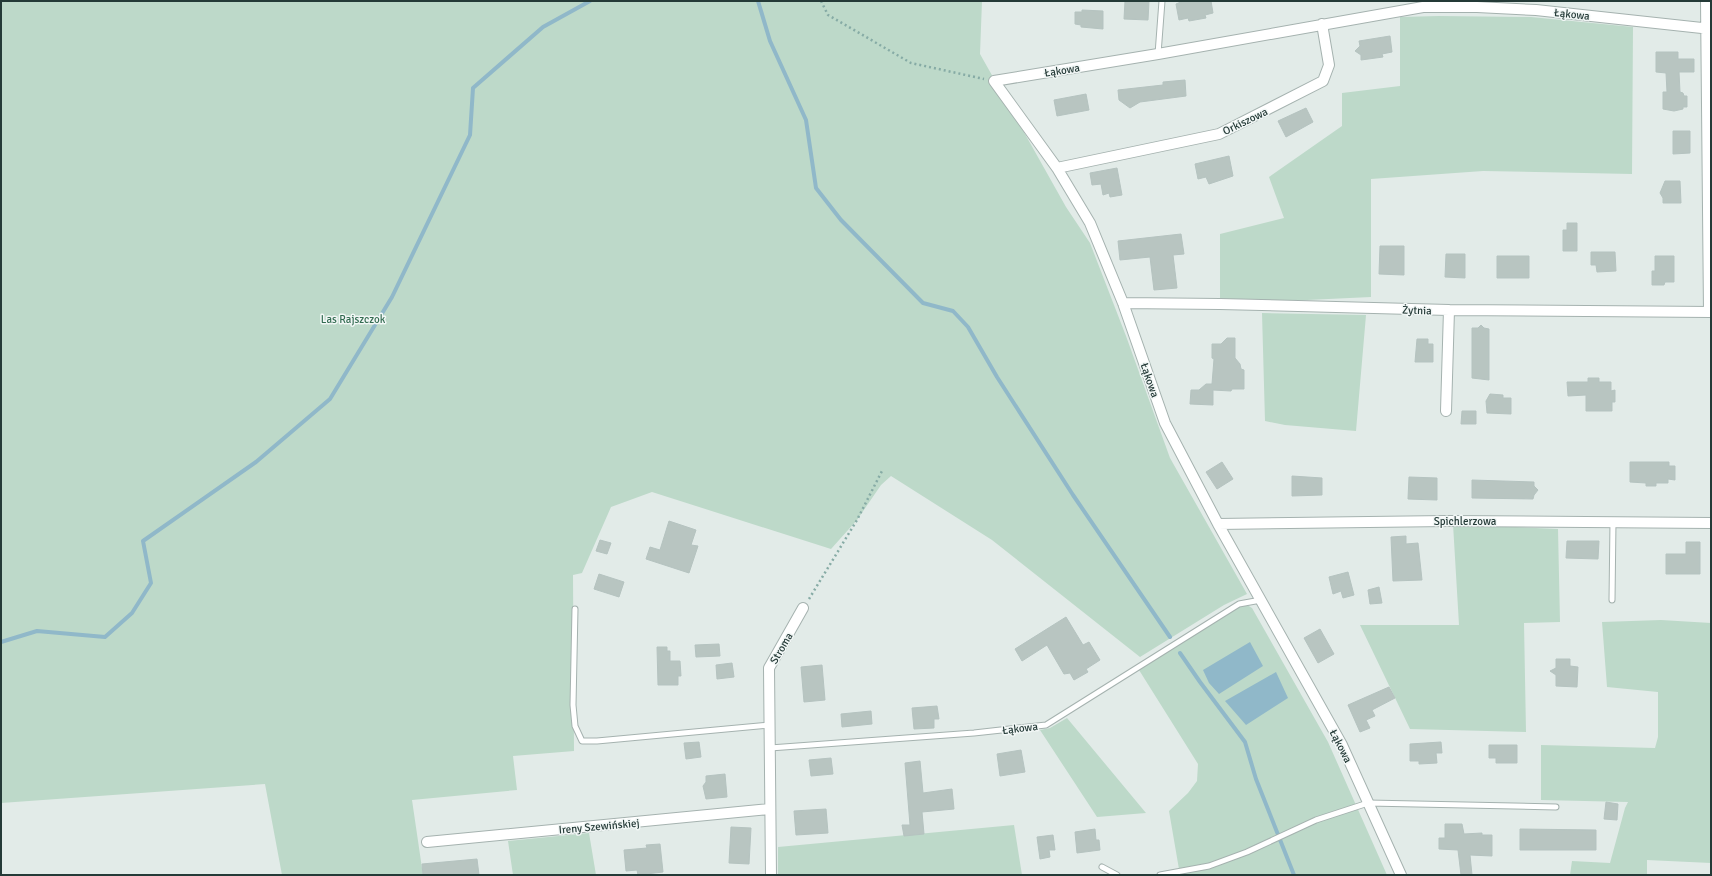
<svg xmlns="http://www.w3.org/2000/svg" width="1712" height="876" font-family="Signika,sans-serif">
<rect width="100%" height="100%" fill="#e2ebe8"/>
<path fill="#bdd9c9" d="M 1,1 L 982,1 L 980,54 L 1066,207 L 1090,243 L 1126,336 L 1170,458 L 1247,594 L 1224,605 L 1140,657 L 992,540 L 891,476 L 881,485 L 857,520 L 831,549 L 652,492 L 611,507 L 582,573 L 573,575 L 574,751 L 513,756 L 517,790 L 412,800 L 423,875 L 282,875 L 265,784 L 1,803 Z
M 1439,16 L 1531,17 L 1633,27 L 1632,174 L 1483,171 L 1371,179 L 1371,297 L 1220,304 L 1220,234 L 1284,218 L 1269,177 L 1342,126 L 1342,93 L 1400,86 L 1400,17 Z
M 1262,313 L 1366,315 L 1356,431 L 1285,425 L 1265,421 Z
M 1453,524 L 1558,529 L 1560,622 L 1524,623 L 1526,732 L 1410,729 L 1360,625 L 1459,625 Z
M 1244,603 L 1252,608 L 1328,742 L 1387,875 L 1180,875 L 1169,811 L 1188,793 L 1197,781 L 1198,764 L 1139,670 Z
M 1661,620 L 1711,623 L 1711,863 L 1647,860 L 1647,875 L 1570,875 L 1572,861 L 1610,863 L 1625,808 L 1628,802 L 1541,800 L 1541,745 L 1655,748 L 1658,737 L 1658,692 L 1607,687 L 1602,622 Z
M 1067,718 L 1146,813 L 1097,817 L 1040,730 L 1050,728 Z
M 1014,825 L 1022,875 L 778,875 L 778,847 Z
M 589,833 L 596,875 L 513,875 L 508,841 Z"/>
<path fill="#90b8c9" d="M 1250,642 L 1263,666 L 1219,694 L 1209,683 L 1203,670 Z
M 1276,672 L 1288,698 L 1246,725 L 1225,701 Z"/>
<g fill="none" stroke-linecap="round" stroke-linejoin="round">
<path stroke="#90b8c9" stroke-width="4" d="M 758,1 L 770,41 L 806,120 L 816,188 L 841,220 L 923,303 L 953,311 L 968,327 L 997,377 L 1073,495 L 1170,637
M 1,642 L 37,631 L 105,637 L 132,613 L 151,583 L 143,541 L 256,462 L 330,399 L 392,297 L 470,135 L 473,88 L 543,27 L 590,1
M 1180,653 L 1200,682 L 1245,742 L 1256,779 L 1294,875"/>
</g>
<path fill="#b8c5c1" stroke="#b5c3c0" d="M 1125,1 L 1149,1 L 1148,20 L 1124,19 Z
M 1183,1 L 1211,1 L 1213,13 L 1205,15 L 1206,18 L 1189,21 L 1188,18 L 1179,20 L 1176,4 Z
M 1082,10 L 1103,11 L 1103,29 L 1081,27 L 1081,25 L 1075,24 L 1075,12 L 1082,12 Z
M 1390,36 L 1392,52 L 1382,54 L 1383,57 L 1361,60 L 1361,55 L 1355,51 L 1360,46 L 1359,41 Z
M 1656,52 L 1678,52 L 1678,59 L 1694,59 L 1694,72 L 1679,72 L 1680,92 L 1683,93 L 1684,96 L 1687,96 L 1687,107 L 1683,107 L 1683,109 L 1674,111 L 1663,109 L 1663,92 L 1667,92 L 1666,73 L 1656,72 Z
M 1185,80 L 1186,96 L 1140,102 L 1130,108 L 1119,100 L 1118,90 L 1163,85 L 1163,82 Z
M 1086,94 L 1089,110 L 1057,116 L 1054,100 Z
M 1306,108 L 1313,122 L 1286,137 L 1278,121 Z
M 1673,131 L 1690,131 L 1690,153 L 1673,154 Z
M 1229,156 L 1233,176 L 1209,184 L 1206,177 L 1198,179 L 1195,164 Z
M 1117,168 L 1122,195 L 1110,197 L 1109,193 L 1103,195 L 1101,184 L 1092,185 L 1090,173 Z
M 1665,181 L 1680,181 L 1681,203 L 1663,203 L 1663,198 L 1660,193 Z
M 1567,223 L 1577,223 L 1577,251 L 1563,251 L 1563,230 L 1567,230 Z
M 1181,234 L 1184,254 L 1173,255 L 1177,288 L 1154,290 L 1150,257 L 1120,260 L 1118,241 Z
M 1380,246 L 1404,246 L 1404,275 L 1379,274 Z
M 1591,252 L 1615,252 L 1616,271 L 1597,272 L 1596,265 L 1591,265 Z
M 1446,254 L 1465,254 L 1465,278 L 1445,277 Z
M 1497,256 L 1529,256 L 1529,278 L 1497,278 Z
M 1655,256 L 1674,256 L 1674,282 L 1665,282 L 1664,285 L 1652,285 L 1652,271 L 1655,271 Z
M 1481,325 L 1484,328 L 1489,329 L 1489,380 L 1472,378 L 1472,328 L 1478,328 Z
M 1227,338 L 1235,338 L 1235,358 L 1240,364 L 1241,369 L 1244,370 L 1244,389 L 1232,389 L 1231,391 L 1213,390 L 1213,405 L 1190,404 L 1191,390 L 1199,390 L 1206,384 L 1212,384 L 1214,359 L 1212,358 L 1212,344 L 1221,344 Z
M 1417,339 L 1428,339 L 1428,344 L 1433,344 L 1433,362 L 1415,362 Z
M 1588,378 L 1599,378 L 1599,382 L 1611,382 L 1611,391 L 1615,390 L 1615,402 L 1612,402 L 1612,411 L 1586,411 L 1586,395 L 1568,396 L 1567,382 L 1588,382 Z
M 1490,394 L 1503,395 L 1503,398 L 1511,398 L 1511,414 L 1487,413 L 1486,401 Z
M 1462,411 L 1476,411 L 1476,424 L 1461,424 Z
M 1222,462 L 1233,479 L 1217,489 L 1206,472 Z
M 1630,462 L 1669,462 L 1669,466 L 1675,466 L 1675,480 L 1668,479 L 1668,483 L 1656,483 L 1656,486 L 1646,486 L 1646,483 L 1630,482 Z
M 1292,476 L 1322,478 L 1322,495 L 1292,496 Z
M 1409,477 L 1437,478 L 1437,500 L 1408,499 Z
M 1472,480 L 1534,482 L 1534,486 L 1538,490 L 1534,495 L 1533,499 L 1472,498 Z
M 669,521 L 696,530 L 691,545 L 698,546 L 689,573 L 646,559 L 650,547 L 660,550 Z
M 1406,536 L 1406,544 L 1418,543 L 1422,580 L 1393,581 L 1391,537 Z
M 600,540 L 611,543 L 607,554 L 596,551 Z
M 1567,541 L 1599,541 L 1598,559 L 1566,558 Z
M 1686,542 L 1700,542 L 1700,574 L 1666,574 L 1666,554 L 1686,554 Z
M 1348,572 L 1354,595 L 1343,598 L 1341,591 L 1333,594 L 1329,577 Z
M 599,574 L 624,582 L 619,597 L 594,589 Z
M 1379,587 L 1382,603 L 1370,604 L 1368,590 Z
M 1066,617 L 1083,645 L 1089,642 L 1100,660 L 1086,669 L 1088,672 L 1074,680 L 1070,673 L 1064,674 L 1047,645 L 1022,661 L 1015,649 Z
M 1320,629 L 1334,654 L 1318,663 L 1304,638 Z
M 719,644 L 720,656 L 696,657 L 695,645 Z
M 657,647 L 667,647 L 667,651 L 670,651 L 670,661 L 680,661 L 681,676 L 678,676 L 678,685 L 658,685 Z
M 1556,659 L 1570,659 L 1570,666 L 1578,667 L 1577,687 L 1556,686 L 1556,675 L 1550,671 L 1556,668 Z
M 732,663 L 734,677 L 717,679 L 716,665 Z
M 822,665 L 825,700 L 804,702 L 801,667 Z
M 1389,687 L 1395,698 L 1372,710 L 1375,716 L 1366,720 L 1370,728 L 1360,732 L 1348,705 Z
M 937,706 L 939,719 L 934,719 L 934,728 L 914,729 L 912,708 Z
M 871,711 L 872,724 L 842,727 L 841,714 Z
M 699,742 L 701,757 L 686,759 L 684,743 Z
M 1441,742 L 1442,753 L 1436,753 L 1437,763 L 1419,764 L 1419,761 L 1410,761 L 1410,744 Z
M 1489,745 L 1517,745 L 1517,763 L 1496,763 L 1496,758 L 1489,758 Z
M 1021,750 L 1025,772 L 1000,776 L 997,754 Z
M 831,758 L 833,774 L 811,776 L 809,760 Z
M 920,761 L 923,793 L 952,789 L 954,809 L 922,812 L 924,834 L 904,836 L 902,825 L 910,825 L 905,763 Z
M 725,774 L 727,797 L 706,799 L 703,786 L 706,782 L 706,776 Z
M 1606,802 L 1618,804 L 1617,820 L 1604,819 Z
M 826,809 L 828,833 L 796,835 L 794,811 Z
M 1445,824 L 1462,824 L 1464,834 L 1482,833 L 1482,835 L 1492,835 L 1492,856 L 1470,855 L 1472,875 L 1461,875 L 1458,850 L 1439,849 L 1439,838 L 1445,838 Z
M 731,827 L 751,828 L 749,864 L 729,863 Z
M 1095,829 L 1096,840 L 1099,840 L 1100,850 L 1077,853 L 1075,832 Z
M 1520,829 L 1596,830 L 1596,850 L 1520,850 Z
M 1053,835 L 1055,850 L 1049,850 L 1050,857 L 1040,859 L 1037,837 Z
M 660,844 L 663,872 L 638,875 L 637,870 L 626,871 L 624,850 L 647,848 L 646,845 Z
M 477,859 L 479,875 L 423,875 L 422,864 Z"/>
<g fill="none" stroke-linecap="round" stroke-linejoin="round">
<g stroke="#a5b2af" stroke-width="7">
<path id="lane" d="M 1158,54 L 1162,1
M 1612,600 L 1613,522
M 575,609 L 573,705 L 575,726 L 582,741 L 597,741 L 770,725
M 770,748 L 974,733 L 1046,725 L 1239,604 L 1261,600
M 1102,867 L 1117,875
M 1160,875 L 1209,866 L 1247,852 L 1316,820 L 1368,803 L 1556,807"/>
</g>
<g stroke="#a5b2af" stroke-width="12">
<path id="street" d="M 1706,1 L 1709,312
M 1057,168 L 1219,134 L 1323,81 L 1329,65 L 1322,24
M 1123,303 L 1220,304 L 1449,310 L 1711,312
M 1446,411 L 1449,310
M 1218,524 L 1447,521 L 1711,523
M 427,842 L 770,809
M 771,875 L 769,668 L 803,608
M 1401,875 L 1342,745 L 1218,524 L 1165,423 L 1123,303 L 1090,223 L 1057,168 L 994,81 L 1158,54 L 1423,7 L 1477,7 L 1536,10 L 1711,29"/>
</g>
<path stroke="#86aba5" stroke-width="2.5" stroke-dasharray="2 3" stroke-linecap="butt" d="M 821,1 L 828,15 L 911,63 L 984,79
M 809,599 L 857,520 L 883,469"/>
<use href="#lane" stroke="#fff" stroke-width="5"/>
<use href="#street" stroke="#fff" stroke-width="10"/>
</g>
<g text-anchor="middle" stroke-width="3" stroke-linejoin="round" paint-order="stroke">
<g font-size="11" fill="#243a37" stroke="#f2f7f6">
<text transform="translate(1572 14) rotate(6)" y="4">Łąkowa</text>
<text transform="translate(1062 70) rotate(-9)" y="4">Łąkowa</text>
<text transform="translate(1245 121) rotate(-26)" y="4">Orkiszowa</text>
<text transform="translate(1417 310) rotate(2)" y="4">Żytnia</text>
<text transform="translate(1150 380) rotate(71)" y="4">Łąkowa</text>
<text x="1465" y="525">Spichlerzowa</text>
<text transform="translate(781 648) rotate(-60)" y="4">Stroma</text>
<text transform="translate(1020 728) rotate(-7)" y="4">Łąkowa</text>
<text transform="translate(1341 746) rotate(63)" y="4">Łąkowa</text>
<text transform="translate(599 826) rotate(-5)" y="4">Ireny Szewińskiej</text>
</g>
<g font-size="11" fill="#336c51" stroke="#f2f7f6">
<text x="353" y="323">Las Rajszczok</text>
</g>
</g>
<rect width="1712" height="876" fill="none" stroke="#243a37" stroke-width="4"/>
</svg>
